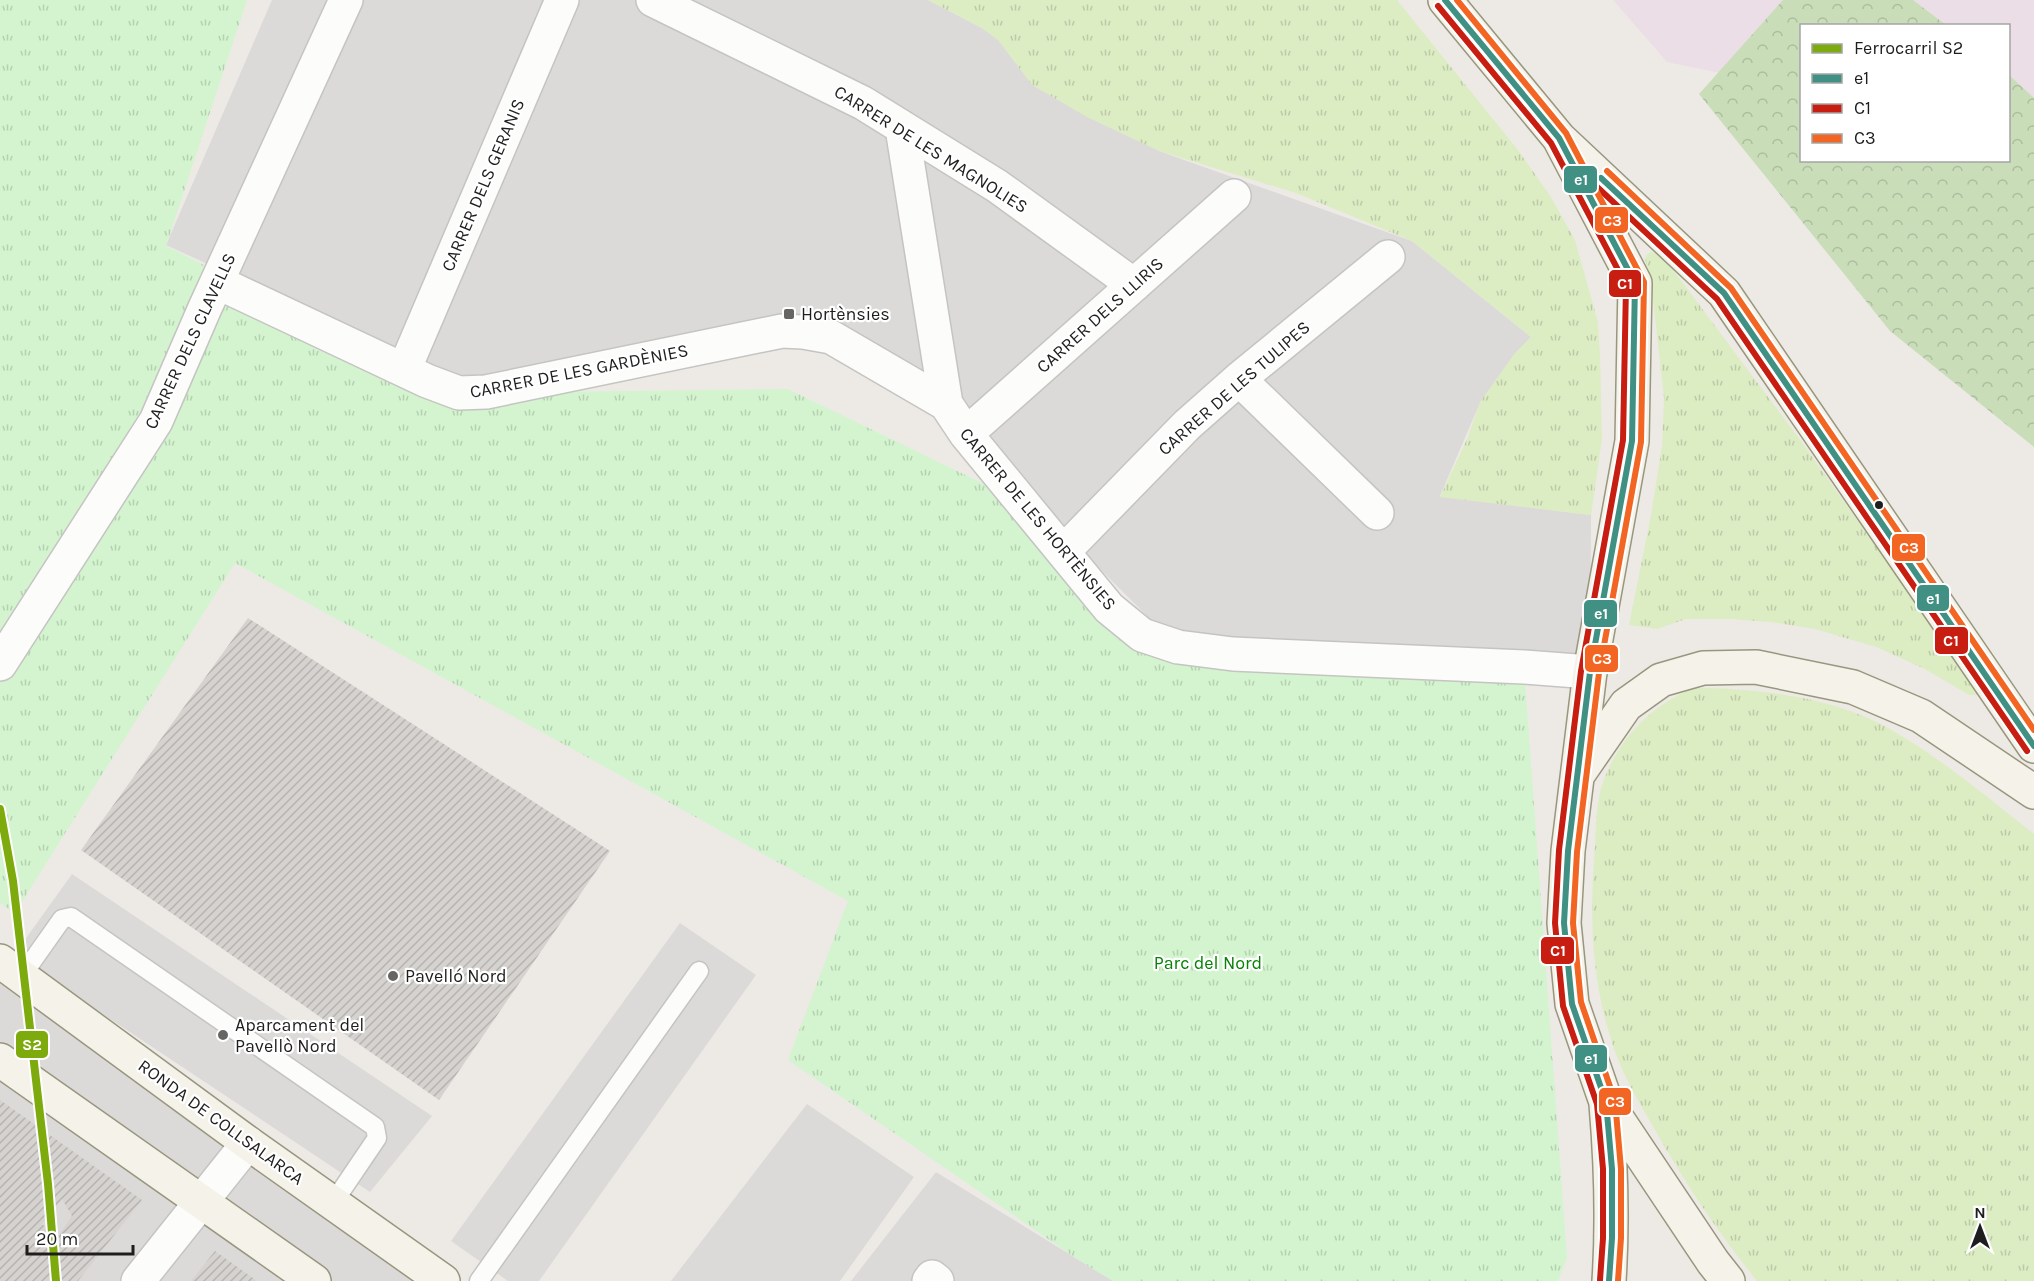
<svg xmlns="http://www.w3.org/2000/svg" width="2034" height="1281" font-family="Karla,sans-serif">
<defs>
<pattern id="grass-tufts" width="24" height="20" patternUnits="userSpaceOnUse" patternTransform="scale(1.5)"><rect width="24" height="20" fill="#dcecc3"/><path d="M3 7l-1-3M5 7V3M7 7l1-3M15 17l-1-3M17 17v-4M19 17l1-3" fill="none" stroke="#bccaa7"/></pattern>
<pattern id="forest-crowns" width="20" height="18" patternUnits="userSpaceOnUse" patternTransform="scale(1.5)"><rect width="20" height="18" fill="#caddb9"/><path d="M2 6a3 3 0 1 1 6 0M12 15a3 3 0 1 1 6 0" fill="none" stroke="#adbd9f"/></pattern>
<pattern id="park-tufts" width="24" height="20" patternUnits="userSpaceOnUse" patternTransform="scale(1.5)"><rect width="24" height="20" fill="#d3f4cf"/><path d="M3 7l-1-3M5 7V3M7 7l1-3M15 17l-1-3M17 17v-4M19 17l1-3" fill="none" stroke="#b5d1b1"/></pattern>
<pattern id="building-hatch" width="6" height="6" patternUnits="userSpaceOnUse" patternTransform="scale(1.5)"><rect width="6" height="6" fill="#d5d2cf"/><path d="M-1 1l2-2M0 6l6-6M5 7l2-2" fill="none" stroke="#b6b4b1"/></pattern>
</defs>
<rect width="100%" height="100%" fill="#edeae6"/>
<path fill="#dcdad8" d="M 272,0 L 928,0 L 982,28 L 1159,151 L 1412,241 L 1531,337 L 1480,403 L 1440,496 L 1591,515 L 1590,672 L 1178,647 L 966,435 L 831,337 L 486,392 L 166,245 Z
M 0,967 L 453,1281 L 0,1281 Z
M 936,1172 L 1113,1281 L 851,1281 Z"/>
<path fill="#ebdee7" d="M 1613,0 L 2034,0 L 2034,140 L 2009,134 L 2008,26 L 1802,26 L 1801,90 L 1667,62 Z"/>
<path fill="#dbdad8" d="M 72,874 L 432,1116 L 370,1192 L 14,955 Z
M 680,923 L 756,975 L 539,1281 L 508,1281 L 451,1241 Z
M 807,1104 L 914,1177 L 840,1281 L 671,1281 Z"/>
<path fill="url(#grass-tufts)" d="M 928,0 L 1397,0 L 1518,150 L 1551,197 L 1575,240 L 1598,322 L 1600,356 L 1602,439 L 1591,515 L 1440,497 L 1467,439 L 1480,402 L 1515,353 L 1531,337 L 1412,241 L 1296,193 L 1159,151 L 1087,117 L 1032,85 L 998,40 L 982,28 Z
M 1651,252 L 1662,255 L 1798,437 L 1982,695 L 1969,695 L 1925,669 L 1876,647 L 1815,629 L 1771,622 L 1730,619 L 1686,619 L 1657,629 L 1629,625 L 1651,515 L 1662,446 L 1664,398 L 1652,290 L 1645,258 L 1647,254 Z
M 1694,688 C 1757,688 1834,697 1890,729 C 1941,758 1987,797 2034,834 L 2034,1281 L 1757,1281 C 1719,1234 1685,1183 1655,1130 C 1642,1107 1627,1083 1617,1057 C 1591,986 1589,921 1595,846 C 1596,824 1596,800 1604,779 C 1622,735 1651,706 1694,688 Z"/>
<path fill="url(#forest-crowns)" d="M 1783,0 L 1913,0 L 1946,25 L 1802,26 L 1802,160 L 2008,160 L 2009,75 L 2034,98 L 2034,447 L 1890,331 L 1699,94 Z"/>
<path fill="url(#park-tufts)" d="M 0,0 L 247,0 L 166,246 L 459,393 L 788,389 L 1023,503 L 1156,640 L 1524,667 L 1567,1258 L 1558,1281 L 1113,1281 L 1077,1259 L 788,1060 L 848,901 L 235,563 L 15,913 L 0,903 Z"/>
<path fill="url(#building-hatch)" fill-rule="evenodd" d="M 248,618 L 610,851 L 439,1100 L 81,850 Z
M 0,1100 L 142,1200 L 78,1281 L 0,1281 ZM 62,1199 L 72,1216 L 58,1236 L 42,1224 Z
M 215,1251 L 257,1281 L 191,1281 Z"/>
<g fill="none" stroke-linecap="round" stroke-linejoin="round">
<g stroke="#c5c4c2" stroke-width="21">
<path id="lane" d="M 21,977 L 62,919 L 71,917 L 375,1127 L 377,1138 L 333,1203
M 479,1281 L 699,971"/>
</g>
<g stroke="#c5c4c2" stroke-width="36">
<path id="street" d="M 653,0 L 863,103 L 997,186 L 1134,285
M 902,128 L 946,404 L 966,434 L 1109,608 L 1142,635 L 1178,647 L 1233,654 L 1524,667 L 1590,672
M 217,282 L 427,381 L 459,393 L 486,392 L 782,331 L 803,332 L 831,337 L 946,404
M 404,370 L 562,0
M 1239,379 L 1377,513
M 966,434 L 1234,196
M 1063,552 L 1187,425 L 1239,379 L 1388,257
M 0,664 L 156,421 L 204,310 L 346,0
M 138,1281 L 248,1143
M 929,1281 L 932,1277 L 937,1281"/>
</g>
<g stroke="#98967e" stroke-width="36">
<path id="secondary" d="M 1445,0 L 1559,138 L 1724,293 L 2034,746
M 1559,138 L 1635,283 L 1632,441 L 1590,672 L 1568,851 L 1564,923 L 1572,1004 L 1606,1102 L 1713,1262 L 1728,1281
M 1579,773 L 1626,705 L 1661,680 L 1703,668 L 1756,667 L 1853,687 L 1921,716 L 2034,792
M 0,961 L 248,1143 L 443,1281
M 0,1060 L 314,1281
M 1606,1104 C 1611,1163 1613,1221 1609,1281"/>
</g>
<use href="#lane" stroke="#fcfcfb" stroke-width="18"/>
<use href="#street" stroke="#fcfcfb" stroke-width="33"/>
<use href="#secondary" stroke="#f4f2e9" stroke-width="33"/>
<g stroke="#fff" stroke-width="10">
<path id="bus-1" d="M 1445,0 L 1559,138 L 1635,283 L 1632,441 L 1590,672 L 1568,851 L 1564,923 L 1572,1004 L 1606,1102 L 1612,1169 L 1612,1238 L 1609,1281
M 1601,178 L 1724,293 L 2034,746"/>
</g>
<g stroke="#fff" stroke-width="10">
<path id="bus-2" d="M 1438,6 L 1551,143 L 1626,285 L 1623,440 L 1581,671 L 1559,850 L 1555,923 L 1563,1006 L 1597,1104 L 1603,1169 L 1603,1238 L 1600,1280
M 1595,185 L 1717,299 L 2027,751"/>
</g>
<g stroke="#fff" stroke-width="10">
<path id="bus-3" d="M 1457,0 L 1566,133 L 1644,282 L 1641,442 L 1599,673 L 1577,852 L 1573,923 L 1581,1002 L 1615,1101 L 1621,1169 L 1621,1238 L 1618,1281
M 1607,171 L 1731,288 L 2034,730"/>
</g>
<use href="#bus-1" stroke="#409183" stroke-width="6"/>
<use href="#bus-2" stroke="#c81d11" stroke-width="6"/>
<use href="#bus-3" stroke="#f26522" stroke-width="6"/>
<g stroke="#fff" stroke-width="12">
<path id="rail-1" d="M 0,809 L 13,881 L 48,1184 L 56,1281"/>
</g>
<use href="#rail-1" stroke="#7dab0d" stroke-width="8"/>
</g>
<g fill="#666564" stroke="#fff" stroke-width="2">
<rect x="783" y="308" width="12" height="12" rx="3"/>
<circle cx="393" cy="976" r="6"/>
<circle cx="223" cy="1035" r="6"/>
</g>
<circle fill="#1e1e1e" stroke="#fff" stroke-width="2" cx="1879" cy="505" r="5"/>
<g text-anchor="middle" stroke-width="4.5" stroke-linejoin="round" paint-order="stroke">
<g font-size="18" fill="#1e1e1e" stroke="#fff">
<text transform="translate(931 149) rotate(32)" y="6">CARRER DE LES MAGNOLIES</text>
<text transform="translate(483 185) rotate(-67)" y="6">CARRER DELS GERANIS</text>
<text transform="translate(1100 315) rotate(-42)" y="6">CARRER DELS LLIRIS</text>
<text transform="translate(190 341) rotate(-65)" y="6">CARRER DELS CLAVELLS</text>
<text transform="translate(579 371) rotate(-11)" y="6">CARRER DE LES GARDÈNIES</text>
<text transform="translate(1234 388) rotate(-41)" y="6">CARRER DE LES TULIPES</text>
<text transform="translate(1038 519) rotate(50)" y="6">CARRER DE LES HORTÈNSIES</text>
<text transform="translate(221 1122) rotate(36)" y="6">RONDA DE COLLSALARCA</text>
</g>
<g font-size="18" fill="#1e1e1e" stroke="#fff" text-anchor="start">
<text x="801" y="320">Hortènsies</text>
<text x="405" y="982">Pavelló Nord</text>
<text x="235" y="1031">Aparcament del<tspan x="235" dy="21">Pavellò Nord</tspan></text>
</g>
<g font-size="18" fill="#068304" stroke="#fff">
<text x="1208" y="969">Parc del Nord</text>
</g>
</g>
<g stroke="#fff" stroke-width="2">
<rect x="1563" y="165" width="35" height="29" rx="6" fill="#409183"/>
<rect x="1594" y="206" width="35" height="28" rx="6" fill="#f26522"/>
<rect x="1608" y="269" width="34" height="29" rx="6" fill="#c81d11"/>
<rect x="1891" y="533" width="35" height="29" rx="6" fill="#f26522"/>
<rect x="1916" y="584" width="34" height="28" rx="6" fill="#409183"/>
<rect x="1583" y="599" width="35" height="29" rx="6" fill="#409183"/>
<rect x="1934" y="626" width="35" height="29" rx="6" fill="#c81d11"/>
<rect x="1584" y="644" width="35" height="29" rx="6" fill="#f26522"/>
<rect x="1540" y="936" width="35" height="29" rx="6" fill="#c81d11"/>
<rect x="15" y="1030" width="34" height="29" rx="6" fill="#7dab0d"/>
<rect x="1574" y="1044" width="34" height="29" rx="6" fill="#409183"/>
<rect x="1598" y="1087" width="34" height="29" rx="6" fill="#f26522"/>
</g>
<g font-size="16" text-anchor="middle" font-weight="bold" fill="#fff">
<text x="1581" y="185">e1</text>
<text x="1612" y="226">C3</text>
<text x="1625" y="289">C1</text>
<text x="1909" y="553">C3</text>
<text x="1933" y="604">e1</text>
<text x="1601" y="619">e1</text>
<text x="1951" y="646">C1</text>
<text x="1602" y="664">C3</text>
<text x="1558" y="956">C1</text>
<text x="32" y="1050">S2</text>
<text x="1591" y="1064">e1</text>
<text x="1615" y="1107">C3</text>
</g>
<rect x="1800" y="24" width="210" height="138" fill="#ffffff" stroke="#a5a5a5" stroke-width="1.5"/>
<rect x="1812" y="44" width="30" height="9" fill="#7dab0d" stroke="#a5a5a5" stroke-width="1.5"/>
<text x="1854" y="54" font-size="18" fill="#1e1e1e">Ferrocarril S2</text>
<rect x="1812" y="74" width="30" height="9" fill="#409183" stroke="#a5a5a5" stroke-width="1.5"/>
<text x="1854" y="84" font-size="18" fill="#1e1e1e">e1</text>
<rect x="1812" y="104" width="30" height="9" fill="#c81d11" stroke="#a5a5a5" stroke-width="1.5"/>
<text x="1854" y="114" font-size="18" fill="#1e1e1e">C1</text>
<rect x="1812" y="134" width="30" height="9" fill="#f26522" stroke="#a5a5a5" stroke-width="1.5"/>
<text x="1854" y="144" font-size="18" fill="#1e1e1e">C3</text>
<g transform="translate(1980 1227)" stroke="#ffffff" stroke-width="4.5" paint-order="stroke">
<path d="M0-4.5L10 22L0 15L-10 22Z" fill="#1e1e1e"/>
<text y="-9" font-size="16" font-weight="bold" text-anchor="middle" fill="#1e1e1e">N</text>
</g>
<path d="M27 1245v9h106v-9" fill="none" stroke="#1e1e1e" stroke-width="3"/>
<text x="36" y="1245" font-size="18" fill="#1e1e1e" stroke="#ffffff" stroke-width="4.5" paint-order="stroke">20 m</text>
</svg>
